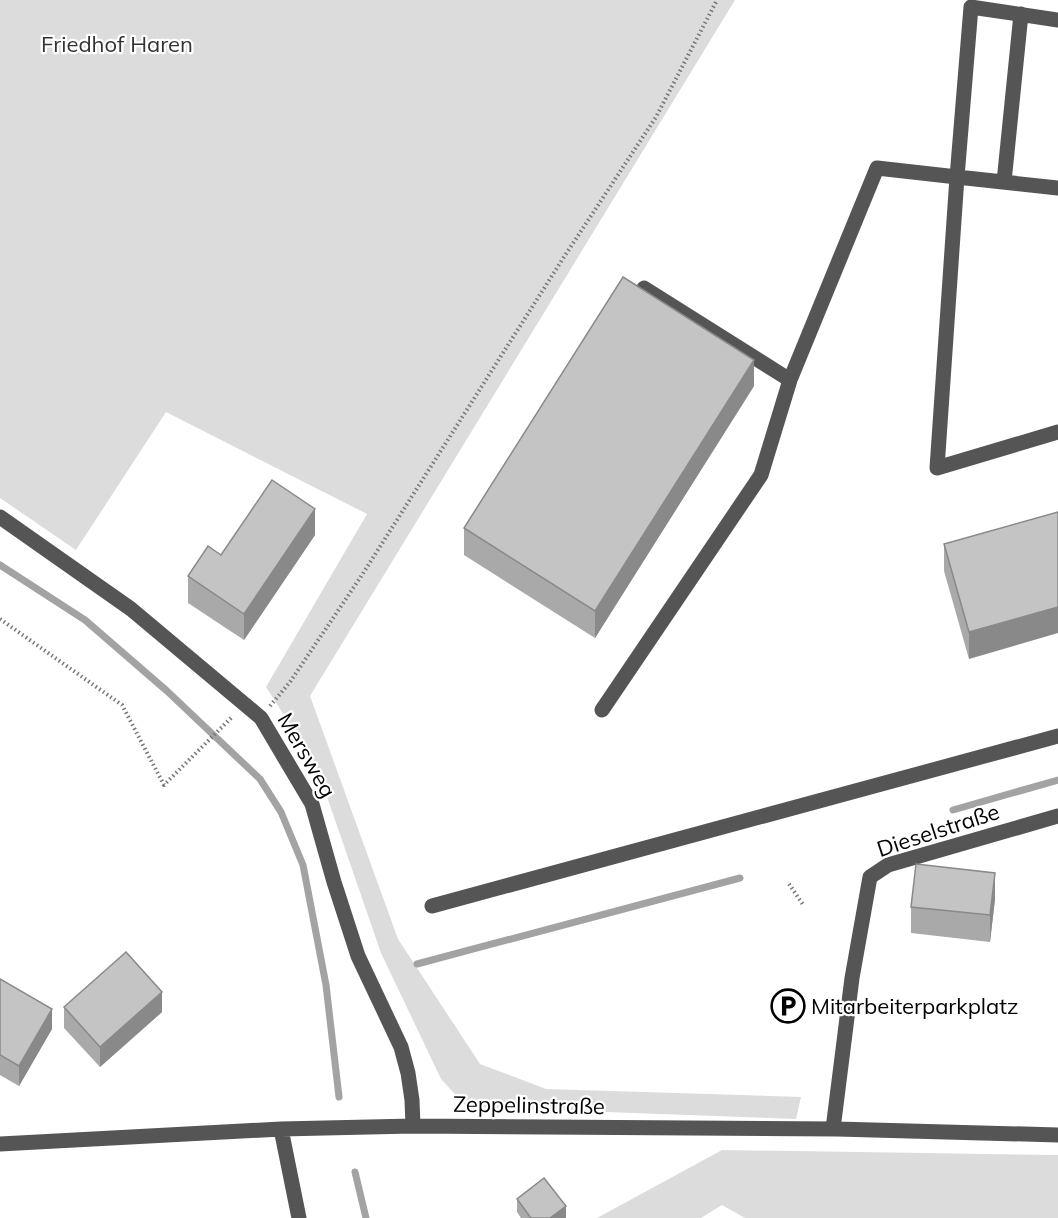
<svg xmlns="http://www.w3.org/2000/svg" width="1058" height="1218" font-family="Mulish,sans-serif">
<rect width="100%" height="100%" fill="#fff"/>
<path fill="#dcdcdc" d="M 0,0 L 735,0 L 310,696 L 398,939 L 480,1064 L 546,1089 L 801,1097 L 796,1119 L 467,1107 L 441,1079 L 381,953 L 316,765 L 266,687 L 367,514 L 166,412 L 76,550 L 0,498 Z
M 722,1150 L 1058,1155 L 1058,1218 L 745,1218 L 722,1205 L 701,1218 L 597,1218 Z"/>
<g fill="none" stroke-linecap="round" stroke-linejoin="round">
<path stroke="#a3a3a3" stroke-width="7" d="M 0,565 L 85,620 L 167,691 L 260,779 L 281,812 L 303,865 L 326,985 L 339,1097
M 953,810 L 1058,780
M 417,964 L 740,878
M 355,1172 L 366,1218"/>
<path stroke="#777" stroke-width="4" stroke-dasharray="1.5 3" stroke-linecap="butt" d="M 0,619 L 122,705 L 164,785 L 233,716
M 270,706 L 290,682 L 362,575 L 562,260 L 656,117 L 717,0
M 789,884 L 804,906"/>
<path stroke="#555" stroke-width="15" d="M 1004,182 L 1021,14
M 1058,188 L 957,177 L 937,468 L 1058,432
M 644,288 L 790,380
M 0,517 L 131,609 L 261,718 L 312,804 L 334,882 L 358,956 L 401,1047 L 408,1073 L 412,1100 L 413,1126
M 602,710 L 761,475 L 790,380 L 877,168 L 957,177 L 971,7 L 1058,20
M 432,906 L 1058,736
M 281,1129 L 299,1218
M 833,1129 L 852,978 L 870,877 L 888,865 L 1058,816
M 0,1144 L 281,1129 L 413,1126 L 837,1129 L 1058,1135"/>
</g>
<path fill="#a9a9a9" d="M 754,386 L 595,638 L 464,555 L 464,528 Z
M 1058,512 L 969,659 L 944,571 L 944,544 Z
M 315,535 L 244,640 L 188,603 L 188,576 L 221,555 Z
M 995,899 L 990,942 L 911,933 L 911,907 Z
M 0,979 L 52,1029 L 19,1086 L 0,1075 Z
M 64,1007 L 162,1012 L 100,1067 L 64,1028 Z
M 517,1199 L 566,1218 L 521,1218 L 517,1212 Z"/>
<path fill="#898989" d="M 754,360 L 754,386 L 595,638 L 595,611 Z
M 315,509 L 315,535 L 244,640 L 244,614 Z
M 1058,607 L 1058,633 L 969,659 L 969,632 Z
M 995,873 L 995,899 L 990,942 L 990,915 Z
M 162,992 L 162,1012 L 100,1067 L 100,1047 Z
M 52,1009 L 52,1029 L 19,1086 L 19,1066 Z
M 566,1206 L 566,1218 L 550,1218 Z"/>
<path fill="#c4c4c4" stroke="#898989" stroke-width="1.5" d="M 623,277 L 754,360 L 595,611 L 464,528 Z
M 272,480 L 315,509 L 244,614 L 188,576 L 208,546 L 221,555 Z
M 1058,512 L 1058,607 L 969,632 L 944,544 Z
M 916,864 L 995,873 L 990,915 L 911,907 Z
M 126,952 L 162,992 L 100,1047 L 64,1007 Z
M 0,979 L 52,1009 L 19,1066 L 0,1055 Z
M 544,1178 L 566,1206 L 550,1218 L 531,1218 L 517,1199 Z"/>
<defs>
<g id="parking-ring" transform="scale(1.725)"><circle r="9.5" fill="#fff" stroke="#000" stroke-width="1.5"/><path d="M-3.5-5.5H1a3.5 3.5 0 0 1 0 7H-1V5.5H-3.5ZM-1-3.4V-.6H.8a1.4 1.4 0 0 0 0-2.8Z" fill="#000"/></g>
</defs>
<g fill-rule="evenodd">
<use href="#parking-ring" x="788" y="1006"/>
</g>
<g text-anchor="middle" stroke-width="4.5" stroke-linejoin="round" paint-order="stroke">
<g font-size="22" fill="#333" stroke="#fff">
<text x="117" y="52">Friedhof Haren</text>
</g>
<g font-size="22" fill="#000" stroke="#fff">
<text transform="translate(307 755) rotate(60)" y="8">Mersweg</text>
<text transform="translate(938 830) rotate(-18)" y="8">Dieselstraße</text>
<text transform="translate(529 1105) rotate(1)" y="8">Zeppelinstraße</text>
</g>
<g font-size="22" fill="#000" stroke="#fff" text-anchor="start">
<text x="811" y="1014">Mitarbeiterparkplatz</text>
</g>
</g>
</svg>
